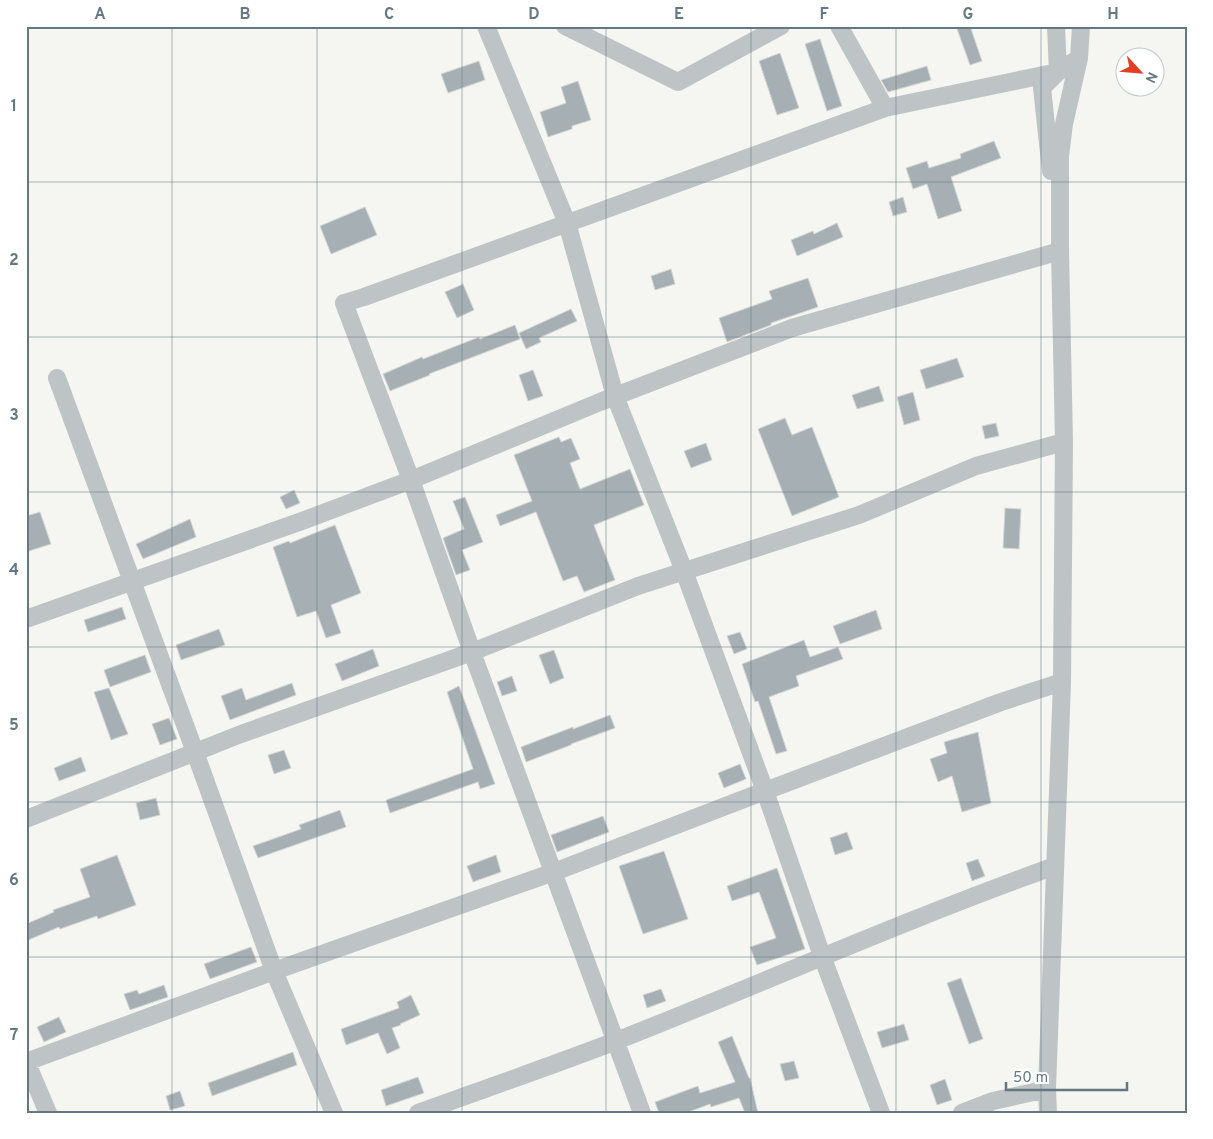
<svg xmlns="http://www.w3.org/2000/svg" width="1213" height="1139" font-family="Overpass,sans-serif">
<rect width="100%" height="100%" fill="#f5f5f1"/>
<path fill="#a6b0b4" stroke="#d6d6d4" d="M 956,26 L 970,26 L 982,61 L 970,65 Z
M 820,39 L 842,106 L 827,111 L 805,44 Z
M 780,53 L 799,108 L 777,115 L 759,61 Z
M 479,61 L 485,80 L 448,93 L 441,74 Z
M 927,66 L 931,80 L 888,92 L 881,80 Z
M 578,81 L 591,120 L 572,126 L 572,129 L 548,137 L 540,112 L 566,103 L 561,87 Z
M 994,141 L 1001,158 L 951,177 L 962,211 L 938,219 L 927,184 L 913,189 L 906,168 L 927,161 L 929,168 L 961,158 L 960,154 Z
M 903,197 L 907,212 L 893,216 L 889,202 Z
M 365,207 L 377,235 L 331,254 L 320,226 Z
M 837,223 L 843,237 L 797,256 L 791,240 L 813,231 L 814,234 Z
M 671,269 L 675,284 L 655,290 L 651,276 Z
M 808,278 L 818,307 L 771,323 L 771,325 L 727,342 L 719,318 L 772,299 L 769,291 Z
M 463,284 L 474,310 L 457,318 L 445,292 Z
M 571,309 L 577,321 L 539,338 L 541,342 L 526,349 L 519,333 Z
M 515,325 L 520,339 L 429,374 L 430,375 L 390,391 L 383,374 L 422,357 L 423,359 L 479,337 L 480,339 Z
M 957,358 L 964,377 L 926,389 L 920,370 Z
M 533,370 L 543,396 L 528,401 L 519,375 Z
M 879,386 L 884,401 L 857,409 L 852,395 Z
M 913,392 L 920,420 L 904,425 L 897,397 Z
M 785,418 L 792,435 L 812,427 L 839,497 L 792,516 L 758,429 Z
M 996,423 L 999,436 L 985,439 L 982,426 Z
M 559,437 L 561,442 L 571,438 L 580,459 L 570,463 L 580,489 L 630,469 L 644,505 L 594,525 L 615,580 L 584,592 L 577,576 L 563,581 L 536,512 L 500,526 L 496,515 L 532,501 L 514,455 Z
M 706,443 L 712,460 L 691,468 L 684,451 Z
M 294,490 L 300,503 L 286,509 L 280,497 Z
M 465,497 L 483,542 L 462,550 L 470,570 L 456,575 L 443,538 L 464,529 L 453,501 Z
M 1005,508 L 1021,509 L 1019,549 L 1003,548 Z
M 40,512 L 51,544 L 26,552 L 26,516 Z
M 190,519 L 196,537 L 143,559 L 136,544 Z
M 335,525 L 361,593 L 331,605 L 341,633 L 326,638 L 316,611 L 297,617 L 273,547 L 289,541 L 290,543 Z
M 122,607 L 126,619 L 88,632 L 84,620 Z
M 876,610 L 882,629 L 840,644 L 833,626 Z
M 219,629 L 225,645 L 181,660 L 176,645 Z
M 740,632 L 747,649 L 734,654 L 727,636 Z
M 804,640 L 810,657 L 838,647 L 843,659 L 796,676 L 799,686 L 769,697 L 787,751 L 776,754 L 758,701 L 755,702 L 742,664 Z
M 373,649 L 379,666 L 342,681 L 335,664 Z
M 554,650 L 564,678 L 550,684 L 539,655 Z
M 145,655 L 151,672 L 110,687 L 104,670 Z
M 512,676 L 517,691 L 502,696 L 497,682 Z
M 292,683 L 296,695 L 230,720 L 221,696 L 242,688 L 246,700 Z
M 459,686 L 495,784 L 480,789 L 478,782 L 390,813 L 386,800 L 473,769 L 447,692 Z
M 109,688 L 128,734 L 111,740 L 94,692 Z
M 610,715 L 615,728 L 571,744 L 571,745 L 526,762 L 521,747 L 573,727 L 573,729 Z
M 169,718 L 177,739 L 160,745 L 152,724 Z
M 978,732 L 991,803 L 962,812 L 952,776 L 938,782 L 930,759 L 947,753 L 944,742 Z
M 284,750 L 291,768 L 274,774 L 268,755 Z
M 81,757 L 86,771 L 59,781 L 54,768 Z
M 740,764 L 746,779 L 724,788 L 718,773 Z
M 156,798 L 160,815 L 140,820 L 136,803 Z
M 340,810 L 346,827 L 258,858 L 253,846 L 301,829 L 299,825 Z
M 603,816 L 609,832 L 557,852 L 551,835 Z
M 847,832 L 853,849 L 835,855 L 830,838 Z
M 664,851 L 688,919 L 643,934 L 619,866 Z
M 117,855 L 136,905 L 98,919 L 97,916 L 60,929 L 59,927 L 26,941 L 26,924 L 54,912 L 53,910 L 90,897 L 80,869 Z
M 496,855 L 501,872 L 473,882 L 467,866 Z
M 978,859 L 985,876 L 972,881 L 966,863 Z
M 777,868 L 805,949 L 757,965 L 750,947 L 776,938 L 759,892 L 732,901 L 727,886 Z
M 251,947 L 257,962 L 210,979 L 204,964 Z
M 961,978 L 983,1039 L 969,1044 L 947,983 Z
M 164,985 L 168,997 L 130,1010 L 124,994 L 137,990 L 139,994 Z
M 661,989 L 666,1001 L 647,1008 L 643,995 Z
M 411,995 L 420,1015 L 400,1024 L 401,1025 L 392,1028 L 400,1048 L 387,1054 L 378,1033 L 346,1045 L 341,1029 L 399,1008 L 397,1002 Z
M 59,1017 L 66,1032 L 44,1042 L 37,1027 Z
M 904,1024 L 909,1040 L 882,1048 L 877,1032 Z
M 732,1036 L 749,1078 L 750,1078 L 758,1113 L 745,1113 L 739,1098 L 711,1107 L 710,1104 L 686,1113 L 659,1113 L 655,1102 L 698,1086 L 700,1093 L 735,1082 L 718,1042 Z
M 293,1052 L 297,1065 L 212,1096 L 208,1083 Z
M 794,1061 L 799,1078 L 785,1081 L 780,1064 Z
M 418,1077 L 424,1093 L 386,1106 L 381,1090 Z
M 945,1079 L 952,1100 L 937,1105 L 930,1085 Z
M 180,1091 L 185,1106 L 170,1110 L 166,1096 Z"/>
<g fill="none" stroke-linecap="round" stroke-linejoin="round">
<path stroke="#bec3c5" stroke-width="18" d="M 486,26 L 567,223 L 615,396 L 684,571 L 765,791 L 822,956 L 881,1113
M 565,26 L 678,82 L 781,26
M 839,26 L 885,108
M 1051,171 L 1042,88 L 1058,72 L 1056,26
M 57,378 L 195,752 L 274,971 L 334,1113
M 26,619 L 302,521 L 411,480 L 600,402 L 792,328 L 1060,251
M 26,819 L 241,734 L 472,652 L 638,586 L 859,515 L 976,466 L 1064,442
M 26,1061 L 48,1113
M 26,1062 L 274,971 L 554,872 L 765,791 L 1001,702 L 1062,682
M 418,1113 C 484,1089 551,1066 616,1041 C 763,983 907,919 1055,866
M 642,1113 L 476,663 L 411,480 L 344,303 L 364,297 L 885,108 L 1058,72 L 1079,58
M 962,1113 L 993,1101 L 1047,1089
M 1048,1113 L 1047,1089 L 1062,682 L 1064,442 L 1060,251 L 1060,156 L 1064,124 L 1079,58 L 1081,26"/>
</g>
<path fill="none" stroke="#647882" stroke-width="1" stroke-opacity="0.55" d="M 172,26 L 172,1113M 317,26 L 317,1113M 462,26 L 462,1113M 606,26 L 606,1113M 751,26 L 751,1113M 896,26 L 896,1113M 1041,26 L 1041,1113M 26,182 L 1187,182M 26,337 L 1187,337M 26,492 L 1187,492M 26,647 L 1187,647M 26,802 L 1187,802M 26,957 L 1187,957"/>
<rect width="1213" height="1139" fill="none" stroke="#ffffff" stroke-width="55"/>
<g transform="translate(1140 72) rotate(116)"><circle r="24" fill="#ffffff" stroke="#c1c9cd"/>
<path d="M0-4L9 19L0 12L-9 19Z" fill="#e33d24"/>
<text y="-8" font-size="14" font-weight="bold" text-anchor="middle" fill="#647882">N</text>
</g>
<path d="M1006 1082v8h121v-8" fill="none" stroke="#647882" stroke-width="2.5"/>
<text x="1013" y="1082" font-size="15" fill="#647882" stroke="#ffffff" stroke-width="4" paint-order="stroke">50 m</text>
<rect x="28" y="28" width="1158" height="1084" fill="none" stroke="#647882" stroke-width="2"/>
<g font-size="16" text-anchor="middle" font-weight="bold" fill="#647882">
<text x="100" y="19">A</text>
<text x="245" y="19">B</text>
<text x="389" y="19">C</text>
<text x="534" y="19">D</text>
<text x="679" y="19">E</text>
<text x="824" y="19">F</text>
<text x="968" y="19">G</text>
<text x="1113" y="19">H</text>
<text x="14" y="111">1</text>
<text x="14" y="265">2</text>
<text x="14" y="420">3</text>
<text x="14" y="575">4</text>
<text x="14" y="730">5</text>
<text x="14" y="885">6</text>
<text x="14" y="1040">7</text>
</g>
</svg>
